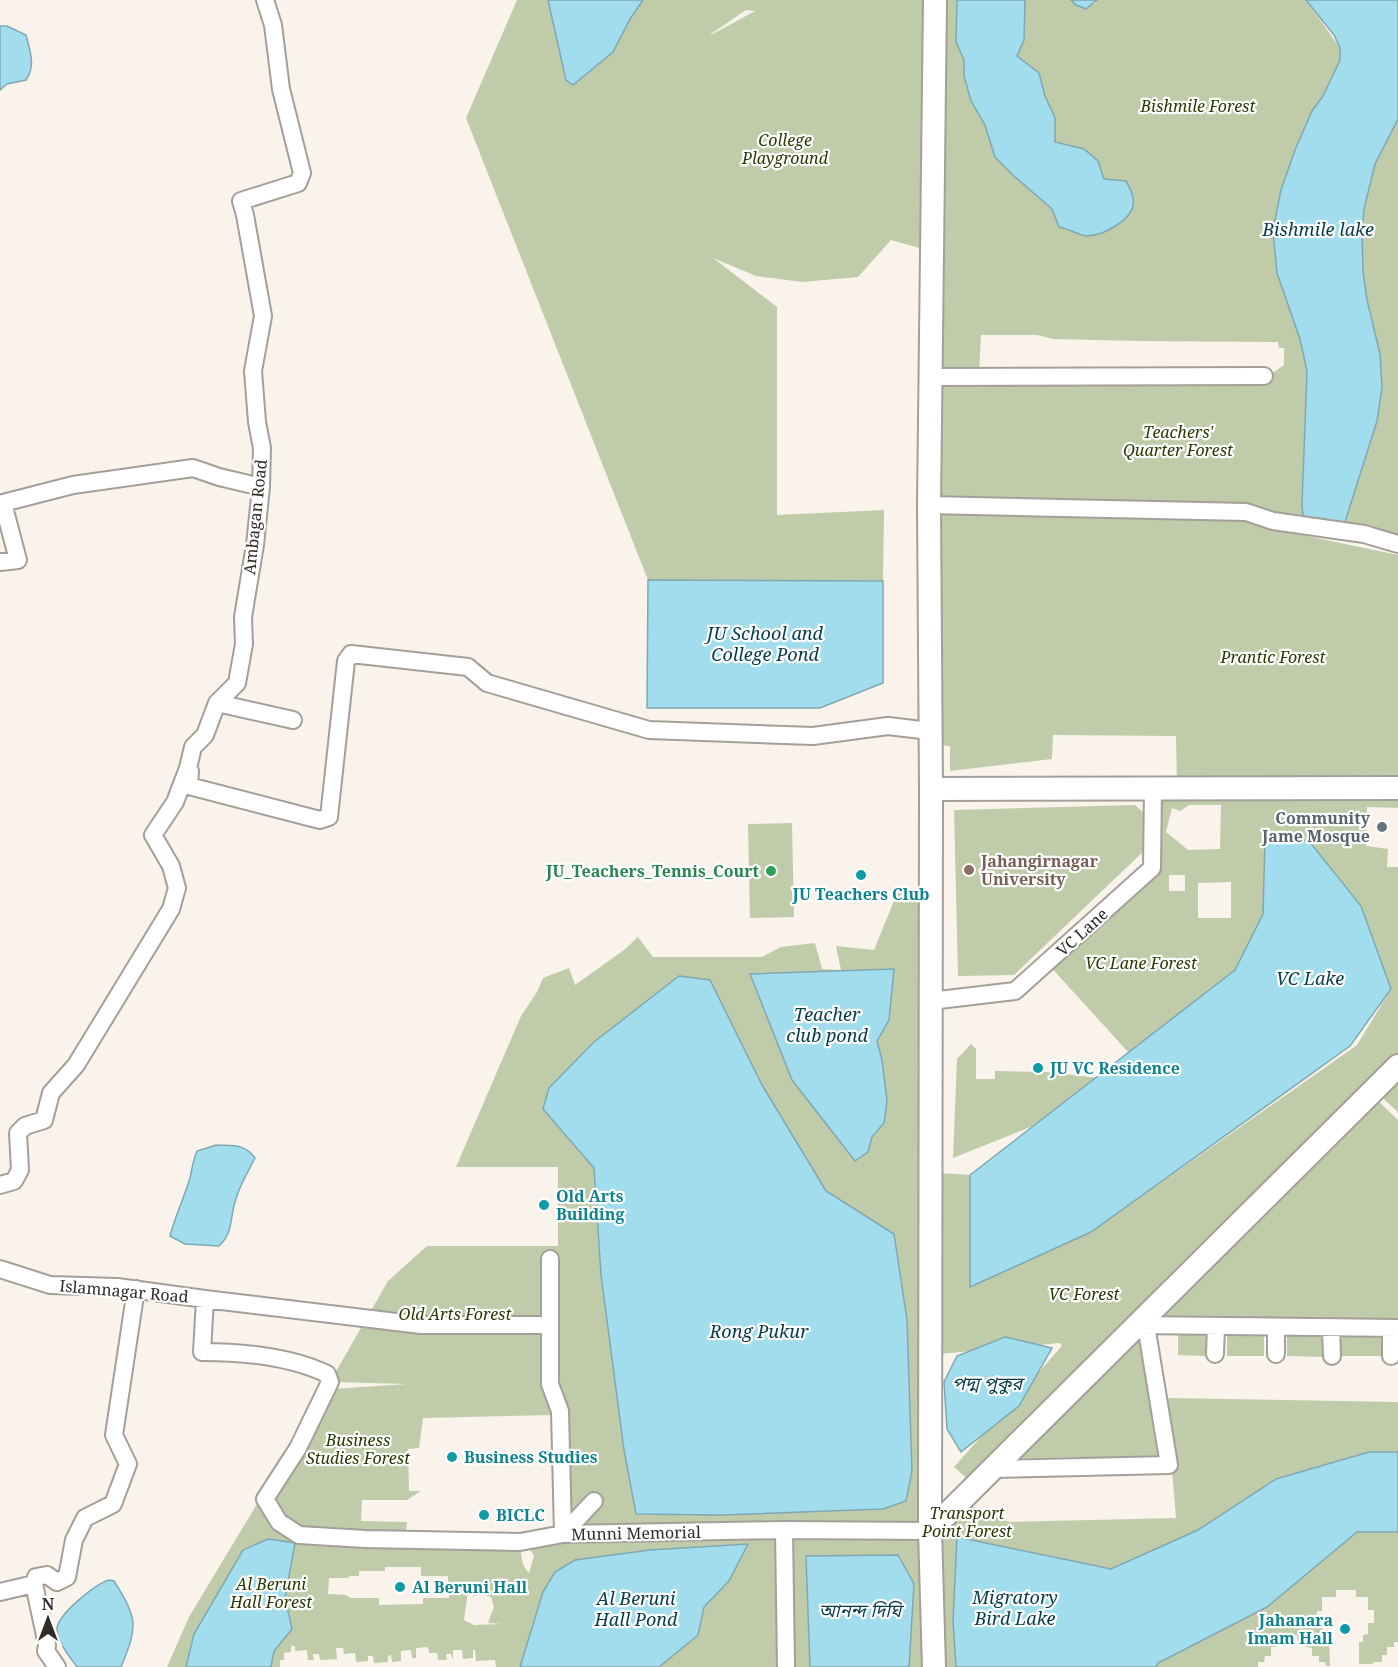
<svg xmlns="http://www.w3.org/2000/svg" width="1398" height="1667" font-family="'Noto Serif','Noto Sans Bengali',serif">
<rect width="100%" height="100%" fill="#f9f3ec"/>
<path fill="#c0cbaa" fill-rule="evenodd" d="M 517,0 L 552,0 L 573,85 L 630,19 L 643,0 L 924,0 L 923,249 L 891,240 L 858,277 L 802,282 L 756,276 L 713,258 L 777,307 L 777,515 L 884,510 L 883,581 L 648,580 L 466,118 ZM 746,10 L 755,11 L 711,35 L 711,34 Z
M 935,0 L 957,0 L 956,42 L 964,60 L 964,76 L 971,101 L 985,125 L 995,157 L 1052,209 L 1059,227 L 1072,229 L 1079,235 L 1125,181 L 1104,179 C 1093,148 1085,149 1055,142 L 1055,118 L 1045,96 L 1039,73 L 1017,56 L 1024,40 L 1025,0 L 1071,0 L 1076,5 L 1095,4 L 1097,0 L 1306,0 L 1340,48 L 1340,60 L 1323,96 L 1312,111 L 1295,150 L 1300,339 L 1307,371 L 1302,505 L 1303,515 L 1299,525 L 1273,521 L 930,503 L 933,379 L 1264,379 L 1284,365 L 1284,348 L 1279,348 L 1278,342 L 1137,341 L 1053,339 L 1037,335 L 981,335 L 979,373 L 930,377 Z
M 1398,119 L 1398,540 L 1336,523 L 1345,521 L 1377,421 L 1367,300 L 1363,272 L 1362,233 L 1364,209 L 1375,164 Z
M 931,509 L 1232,511 L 1269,528 L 1398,555 L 1398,779 L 1177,784 L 1176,736 L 1053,735 L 1052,759 L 950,771 L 950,746 L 935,745 Z
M 1398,791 L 1398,808 L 1367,807 L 1366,846 L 1388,849 L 1387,867 L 1398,867 L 1398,1057 L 971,1482 L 954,1467 L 1062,1346 L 1060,1343 L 939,1354 L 938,1173 L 970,1175 L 970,1286 L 1091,1232 L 1357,1045 L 1391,989 L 1265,840 L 1263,914 L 1235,970 L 1129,1053 L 1047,963 L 1152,868 L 1153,794 ZM 1189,805 L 1221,805 L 1220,849 L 1188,850 L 1166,832 L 1172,808 L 1180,811 ZM 1169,875 L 1185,875 L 1185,891 L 1169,891 ZM 1231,882 L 1231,918 L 1198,918 L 1198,883 Z
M 1135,805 L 1145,814 L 1147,848 L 1014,975 L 958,976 L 954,810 Z
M 792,823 L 794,917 L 750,918 L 748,824 Z
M 898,891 L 925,895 L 930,1531 L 960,1501 L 1009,1522 L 1176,1518 L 1166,1398 L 1398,1402 L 1398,1452 L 1369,1452 L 1276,1479 L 1198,1530 L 1111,1569 L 957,1537 L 953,1620 L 956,1667 L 909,1667 L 914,1584 L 898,1555 L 806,1556 L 810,1667 L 659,1667 L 698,1635 L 704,1607 L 729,1581 L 747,1544 L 650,1550 L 575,1560 L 555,1572 L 543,1592 L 520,1667 L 496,1667 L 495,1660 L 476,1661 L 475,1650 L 473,1650 L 473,1658 L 463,1659 L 462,1650 L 453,1650 L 453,1660 L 451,1654 L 446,1654 L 447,1660 L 438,1660 L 437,1653 L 429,1653 L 428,1647 L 416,1648 L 416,1658 L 412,1658 L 411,1650 L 401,1651 L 401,1661 L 392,1662 L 391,1655 L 388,1656 L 388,1662 L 374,1663 L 373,1656 L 368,1656 L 368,1661 L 356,1662 L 355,1653 L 344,1654 L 343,1648 L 336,1648 L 337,1659 L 320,1660 L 319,1654 L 313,1654 L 314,1660 L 308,1660 L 307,1650 L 295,1651 L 295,1646 L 291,1646 L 291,1652 L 284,1653 L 284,1660 L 280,1660 L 280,1667 L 167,1667 L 189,1617 L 257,1504 L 277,1520 L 265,1499 L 332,1389 L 407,1384 L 330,1382 L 388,1281 L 427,1246 L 558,1246 L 558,1167 L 456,1167 L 521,1016 L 537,992 L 543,978 L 569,968 L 575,985 L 624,950 L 638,937 L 653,957 L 762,957 L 781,947 L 815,943 L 822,969 L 841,970 L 836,946 L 874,950 ZM 710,980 L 762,1085 L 826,1191 L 894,1234 L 907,1320 L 912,1471 L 906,1501 L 883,1509 L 720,1515 L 636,1514 L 601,1275 L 594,1167 ZM 553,1415 L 563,1534 L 525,1541 L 534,1556 L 529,1573 C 521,1566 521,1553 520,1542 L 405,1541 L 407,1522 L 361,1521 L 362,1500 L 407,1500 L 421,1491 L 409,1491 L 408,1449 L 419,1448 L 423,1418 ZM 385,1567 L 421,1567 L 421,1576 L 448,1576 L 449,1598 L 423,1598 L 423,1604 L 379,1605 L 379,1598 L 351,1598 L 346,1595 L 328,1594 L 329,1578 L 347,1578 L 350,1576 L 359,1576 L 359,1571 L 385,1571 ZM 471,1590 L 473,1596 L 483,1595 L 491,1597 L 494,1607 L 488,1623 L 502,1624 L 474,1625 L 464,1620 L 468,1591 Z
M 971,1044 L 976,1049 L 976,1079 L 995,1079 L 995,1071 L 1047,1072 L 1116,1080 L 1075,1109 L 953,1158 L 957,1059 Z
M 1398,1075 L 1398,1112 L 1379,1095 Z
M 1370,1093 L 1398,1120 L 1398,1328 L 1136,1325 Z
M 1178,1331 L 1207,1331 L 1206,1356 L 1178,1355 Z
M 1287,1331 L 1325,1332 L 1324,1357 L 1287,1356 Z
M 1227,1332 L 1264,1333 L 1264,1356 L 1227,1356 Z
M 1339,1332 L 1383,1333 L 1382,1356 L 1339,1356 Z
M 1138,1335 L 1159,1457 L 1015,1458 Z
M 1357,1531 L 1398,1532 L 1398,1642 L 1394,1642 L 1394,1647 L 1387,1647 L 1387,1655 L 1382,1655 L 1382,1662 L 1373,1662 L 1373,1664 L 1359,1664 L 1359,1642 L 1363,1642 L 1363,1635 L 1368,1634 L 1368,1623 L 1374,1623 L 1374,1610 L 1368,1610 L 1368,1597 L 1356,1597 L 1356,1590 L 1336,1590 L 1336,1597 L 1322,1597 L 1322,1611 L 1317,1611 L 1317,1622 L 1322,1622 L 1322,1634 L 1329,1635 L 1330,1666 L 1326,1666 L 1325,1662 L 1319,1662 L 1319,1656 L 1312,1656 L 1312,1648 L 1305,1647 L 1305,1642 L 1298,1642 L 1297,1635 L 1284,1635 L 1284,1641 L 1277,1641 L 1277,1647 L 1271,1647 L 1271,1656 L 1265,1656 L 1264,1662 L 1258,1662 L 1258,1667 L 1156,1667 L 1158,1663 L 1267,1607 Z"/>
<path fill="#a2ddee" stroke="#7fa8b3" stroke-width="1.5" d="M 548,0 L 643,0 L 630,19 L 613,52 L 573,85 L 566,80 Z
M 957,0 L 1025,0 L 1024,40 L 1017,56 L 1039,73 L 1045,96 L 1055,118 L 1055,142 L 1084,149 L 1098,161 L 1104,179 L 1126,181 C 1138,201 1136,212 1117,225 C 1107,231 1098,236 1086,236 C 1078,235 1070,229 1059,227 L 1052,209 L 1014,176 L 995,157 L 985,125 L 971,101 L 964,76 L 964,60 L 956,42 Z
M 1071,0 L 1097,0 L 1086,9 L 1076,5 Z
M 1306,0 L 1398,0 L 1398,119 L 1375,164 L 1364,209 L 1362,233 L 1363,272 L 1367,300 L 1380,354 L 1382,387 L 1377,421 L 1345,522 C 1332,524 1314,523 1303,515 L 1302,505 L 1307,371 L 1300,339 L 1277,273 L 1273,230 L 1281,190 L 1295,150 L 1312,111 L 1323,96 L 1340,60 L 1340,48 L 1334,35 Z
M 0,26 L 7,26 L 26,35 C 30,51 36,66 26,80 L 7,84 L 0,90 Z
M 648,580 L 883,581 L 883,683 L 820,708 L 647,708 Z
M 1265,840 L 1309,841 L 1361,906 L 1391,989 L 1350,1046 L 1091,1232 L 970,1287 L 970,1175 L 1235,970 L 1263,914 Z
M 894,969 L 889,1020 L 877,1041 L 882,1060 L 887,1101 L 884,1123 L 872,1137 L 868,1152 L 855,1161 L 792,1080 L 750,974 Z
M 679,976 L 710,980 L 762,1085 L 826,1191 L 894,1234 L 907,1320 L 912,1471 L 906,1501 L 883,1509 L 720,1515 L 636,1514 L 624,1450 L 601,1275 L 594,1168 L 543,1109 L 549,1088 L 594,1042 Z
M 216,1145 C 233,1146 244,1143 255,1158 C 248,1172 239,1186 235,1202 C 230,1218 233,1234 219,1246 L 185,1244 L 170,1236 C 175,1216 184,1198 190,1178 C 192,1169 193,1160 197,1151 Z
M 1005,1337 L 1052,1348 L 1019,1406 L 961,1452 L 947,1429 L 944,1382 L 957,1356 Z
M 1369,1452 L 1398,1452 L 1398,1532 L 1357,1532 L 1267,1607 L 1158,1663 L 1156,1667 L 956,1667 L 953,1620 L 957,1537 L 1111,1569 L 1198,1530 L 1276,1479 Z
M 268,1539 L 295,1543 L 285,1598 L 292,1629 L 274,1651 L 271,1667 L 186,1667 L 194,1634 L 243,1550 Z
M 748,1544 L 729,1581 L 704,1607 L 698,1635 L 659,1667 L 520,1667 L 543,1592 L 555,1572 L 575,1560 L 650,1550 Z
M 898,1555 L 914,1584 L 909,1667 L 810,1667 L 806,1556 Z
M 109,1580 L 114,1581 C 138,1619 138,1626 121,1667 L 77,1667 C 70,1657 58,1643 57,1630 C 56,1615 96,1584 109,1580 Z"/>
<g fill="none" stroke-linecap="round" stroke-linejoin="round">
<g stroke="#a49f98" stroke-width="20">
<path id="street" d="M 930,377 L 1264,376
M 929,505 L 1246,512 L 1273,521 L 1364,534 L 1398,544
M 0,562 L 18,560 L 3,503 L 73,485 L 193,468 L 219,477 L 261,487
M 217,703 L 293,720
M 190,771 L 189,786 L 320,820 L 329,817 L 346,661 L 351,654 L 468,667 L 487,683 L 649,730 L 813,736 L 888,726 L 930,731
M 930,1001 L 1015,991 L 1152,868 L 1153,788
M 0,1185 L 14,1181 L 20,1170 L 18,1133 L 25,1126 L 44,1120 L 51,1093 L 76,1065 L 171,909 L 177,888 L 171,866 L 153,835 L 175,802 L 188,768 L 193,747 L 205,735 L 217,703 L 237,683 L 244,644 L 243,617 L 255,545 L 261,487 L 262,448 L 257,422 L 253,371 L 263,316 L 245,215 L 241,201 L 298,183 L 302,173 L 281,89 L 273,25 L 265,0
M 550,1259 L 550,1384 L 560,1411 L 563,1534 L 784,1530 L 930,1531
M 0,1269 L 50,1285 L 117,1287 L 205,1299 L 202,1352 C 244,1352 289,1356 327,1374 L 330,1382 L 298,1448 L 265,1499 L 279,1522 L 299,1535 L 365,1539 L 520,1542 L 563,1534 L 594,1501
M 205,1299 L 421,1325 L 550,1325
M 1136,1325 L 1398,1328
M 1276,1327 L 1276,1354
M 1331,1327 L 1332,1356
M 1391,1328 L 1391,1356
M 1215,1354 L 1216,1326
M 992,1469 L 1169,1465 L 1146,1325
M 784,1530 L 786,1667
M 0,1592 L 34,1584
M 57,1667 L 46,1651 L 47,1645 L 34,1584 L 36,1577 L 47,1575 L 57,1582 L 67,1577 L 74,1540 L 85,1518 L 113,1504 L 128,1464 L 114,1435 L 136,1289"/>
</g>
<g stroke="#a49f98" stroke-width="26">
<path id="secondary" d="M 931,789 L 929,505 L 935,0
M 930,1531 L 1398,1066
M 934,1667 L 930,1531 L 931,789 L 1398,788"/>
</g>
<use href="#street" stroke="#fff" stroke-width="16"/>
<use href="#secondary" stroke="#fff" stroke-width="22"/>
</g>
<circle fill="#6b7280" stroke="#fff" stroke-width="2" cx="1382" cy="827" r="6"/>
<circle fill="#8d6e63" stroke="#fff" stroke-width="2" cx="969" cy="870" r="6"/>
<circle fill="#2e9e5b" stroke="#fff" stroke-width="2" cx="771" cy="871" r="6"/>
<g fill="#0f9aa8" stroke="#fff" stroke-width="2">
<circle cx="861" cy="875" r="6"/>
<circle cx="1038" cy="1068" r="6"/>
<circle cx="544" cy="1205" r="6"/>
<circle cx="452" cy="1457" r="6"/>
<circle cx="484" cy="1515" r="6"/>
<circle cx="400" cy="1587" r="6"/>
<circle cx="1345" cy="1629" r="6"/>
</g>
<g text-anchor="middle" stroke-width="4.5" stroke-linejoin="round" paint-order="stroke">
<g font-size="16" font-style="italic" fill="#2b3801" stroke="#fff">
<text x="1198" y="112">Bishmile Forest</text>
<text x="785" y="146">College<tspan x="785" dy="18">Playground</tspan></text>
<text x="1178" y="438">Teachers'<tspan x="1178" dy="18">Quarter Forest</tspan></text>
<text x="1273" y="663">Prantic Forest</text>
<text x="1141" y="969">VC Lane Forest</text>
<text x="1084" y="1300">VC Forest</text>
<text x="455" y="1320">Old Arts Forest</text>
<text x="358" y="1446">Business<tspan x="358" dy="18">Studies Forest</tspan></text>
<text x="967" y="1519">Transport<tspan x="967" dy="18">Point Forest</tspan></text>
<text x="271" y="1590">Al Beruni<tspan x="271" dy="18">Hall Forest</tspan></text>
</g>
<g font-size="16" fill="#2e2b29" stroke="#fff">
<text transform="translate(255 517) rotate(-84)" y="6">Ambagan Road</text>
<text transform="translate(1082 932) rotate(-42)" y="6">VC Lane</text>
<text transform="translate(124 1291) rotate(5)" y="6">Islamnagar Road</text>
<text transform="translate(636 1533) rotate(-1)" y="6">Munni Memorial</text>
</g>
<g font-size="16" font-weight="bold" fill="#5b616d" stroke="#fff" text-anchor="end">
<text x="1370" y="824">Community<tspan x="1370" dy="18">Jame Mosque</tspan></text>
</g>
<g font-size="16" font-weight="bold" fill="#785e54" stroke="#fff" text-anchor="start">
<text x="981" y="867">Jahangirnagar<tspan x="981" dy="18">University</tspan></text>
</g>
<g font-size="16" font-weight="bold" fill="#27864d" stroke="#fff" text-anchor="end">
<text x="759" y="877">JU_Teachers_Tennis_Court</text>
</g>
<g font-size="16" font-weight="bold" fill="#0d838f" stroke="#fff" text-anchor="start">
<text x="861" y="900" text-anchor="middle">JU Teachers Club</text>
<text x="1050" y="1074">JU VC Residence</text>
<text x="556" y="1202">Old Arts<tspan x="556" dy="18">Building</tspan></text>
<text x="464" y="1463">Business Studies</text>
<text x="496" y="1521">BICLC</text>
<text x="412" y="1593">Al Beruni Hall</text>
<text x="1333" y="1626" text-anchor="end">Jahanara<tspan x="1333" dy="18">Imam Hall</tspan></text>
</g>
<g font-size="18" font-style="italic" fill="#043c49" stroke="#fff">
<text x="1318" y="236">Bishmile lake</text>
<text x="765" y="640">JU School and<tspan x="765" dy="21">College Pond</tspan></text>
<text x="1310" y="985">VC Lake</text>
<text x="827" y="1021">Teacher<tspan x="827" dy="21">club pond</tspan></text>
<text x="759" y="1338">Rong Pukur</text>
<text x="987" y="1390">পদ্ম পুকুর</text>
<text x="1015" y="1604">Migratory<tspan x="1015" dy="21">Bird Lake</tspan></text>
<text x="636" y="1605">Al Beruni<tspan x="636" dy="21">Hall Pond</tspan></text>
<text x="860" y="1617">আনন্দ দিঘি</text>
</g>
</g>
<g transform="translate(48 1619)" stroke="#ffffff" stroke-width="4.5" paint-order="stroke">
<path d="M0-4.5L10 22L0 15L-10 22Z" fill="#2e2b29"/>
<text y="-9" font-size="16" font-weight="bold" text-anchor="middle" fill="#2e2b29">N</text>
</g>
</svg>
